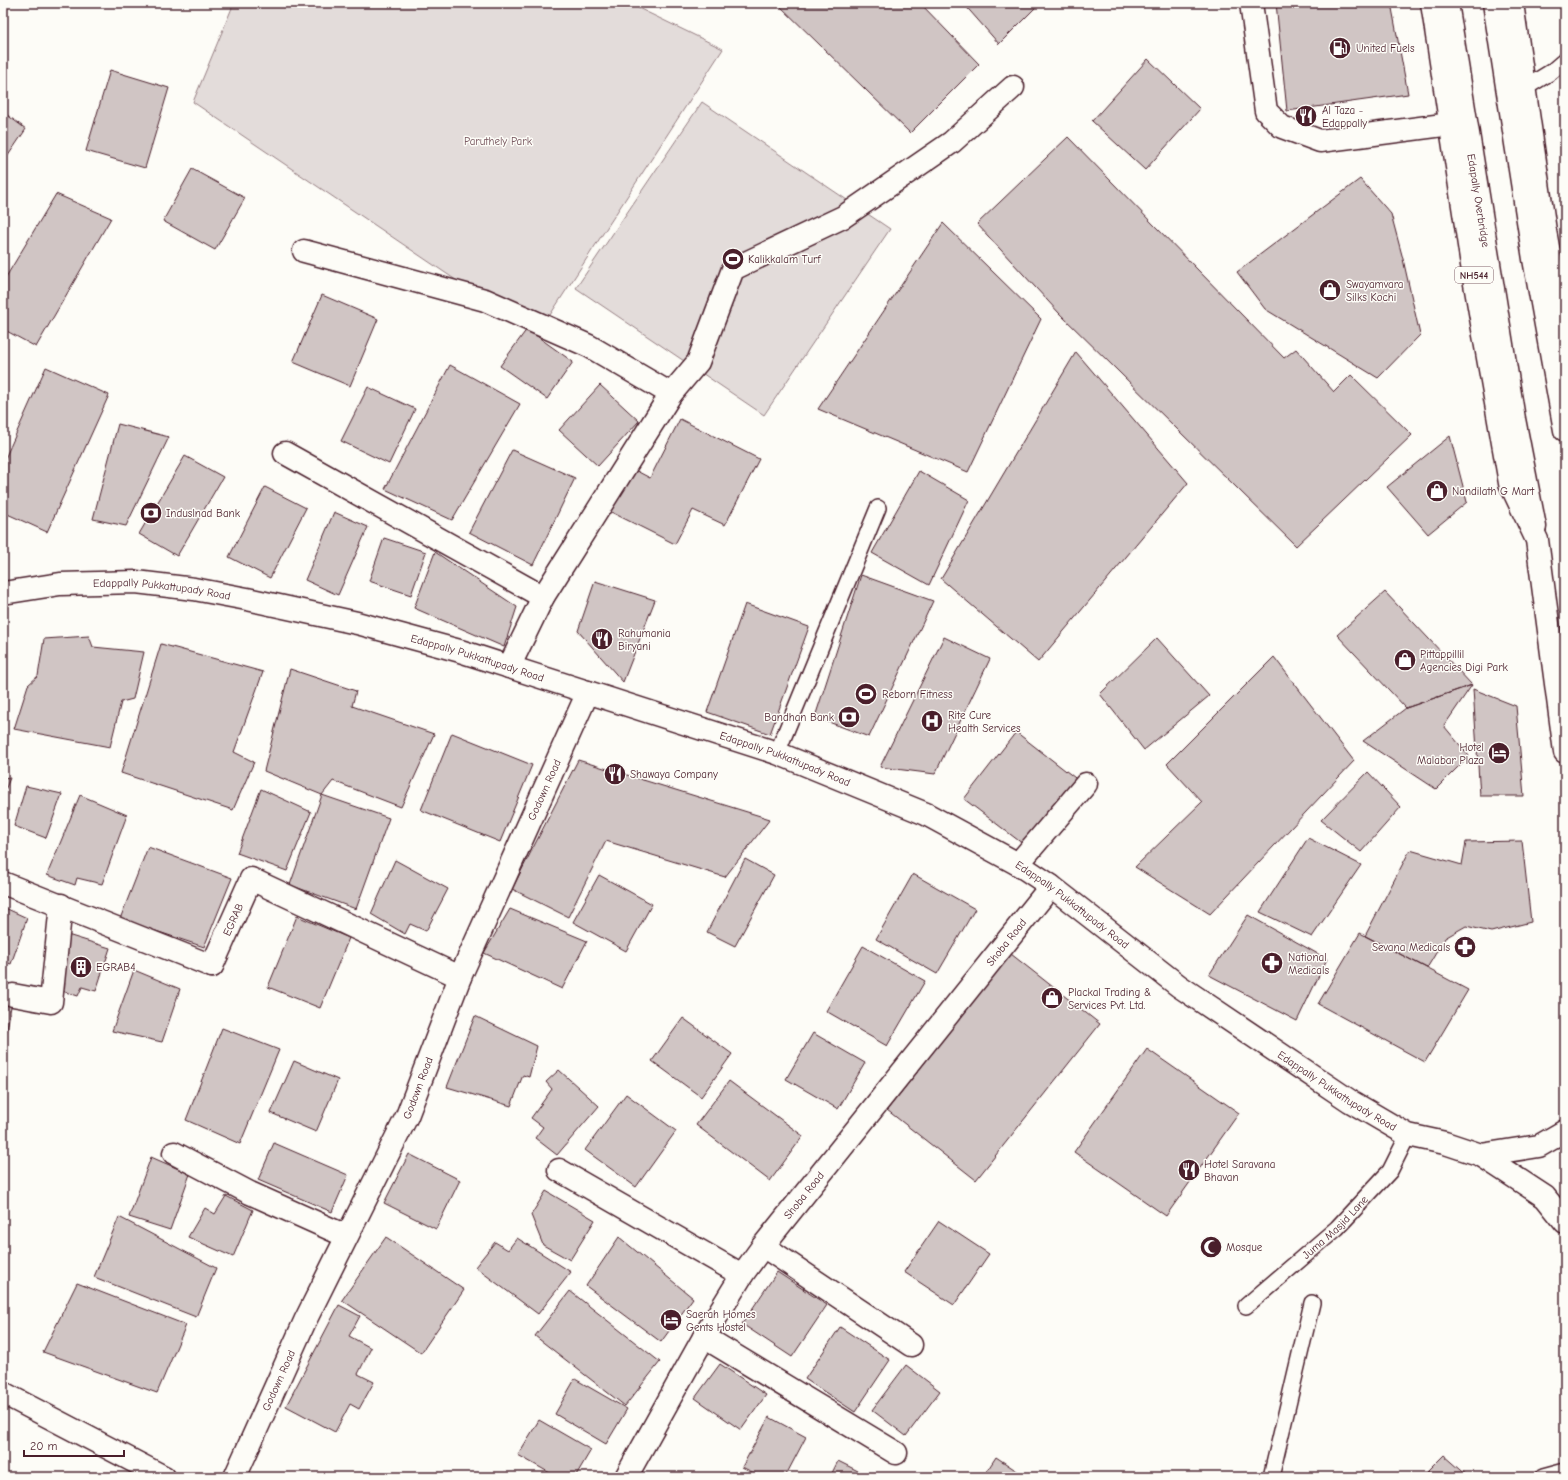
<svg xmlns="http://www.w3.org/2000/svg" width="1568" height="1480" font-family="'Comic Neue',sans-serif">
<rect width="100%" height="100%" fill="#fdfcf7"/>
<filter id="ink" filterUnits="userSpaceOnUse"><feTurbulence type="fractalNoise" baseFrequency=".025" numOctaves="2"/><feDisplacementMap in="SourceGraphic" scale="8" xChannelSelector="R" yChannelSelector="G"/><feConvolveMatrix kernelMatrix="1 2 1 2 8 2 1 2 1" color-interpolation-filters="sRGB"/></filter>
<g filter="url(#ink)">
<path fill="#e3dcda" stroke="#967e82" d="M 234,3 L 628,3 L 723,49 L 537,335 L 193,102 Z
M 702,102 L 890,229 L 764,415 L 576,288 Z"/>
<path fill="#d0c5c4" stroke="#4a1f2b" d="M 777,3 L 920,3 L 979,64 L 910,133 Z
M 963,3 L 1040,3 L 999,44 Z
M 1276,3 L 1391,3 L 1408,94 L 1287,111 Z
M 1148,59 L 1200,109 L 1145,170 L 1092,121 Z
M 110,70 L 169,88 L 145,168 L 86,151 Z
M 3,112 L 26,129 L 3,163 Z
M 1068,137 L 1284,358 L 1296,349 L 1334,392 L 1351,375 L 1412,435 L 1296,546 L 1059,313 L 977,224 Z
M 192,169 L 245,198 L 215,250 L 163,221 Z
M 1360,179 L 1391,214 L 1403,259 L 1420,335 L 1378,378 L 1265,309 L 1237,272 Z
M 56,194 L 111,218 L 36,347 L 3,329 L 3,282 Z
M 943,223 L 1041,319 L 968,472 L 818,409 Z
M 322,295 L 378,319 L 350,386 L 293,362 Z
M 527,329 L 573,362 L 547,399 L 500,366 Z
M 1076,352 L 1188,483 L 1038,662 L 941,579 Z
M 450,365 L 520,404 L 452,520 L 385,489 Z
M 46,367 L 109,395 L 47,532 L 3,512 L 3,463 Z
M 600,385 L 639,421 L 598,466 L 559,430 Z
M 368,387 L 415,409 L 389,464 L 341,441 Z
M 680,419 L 759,459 L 725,525 L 693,510 L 675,544 L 609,511 L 631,468 L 650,478 Z
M 118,424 L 169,437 L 126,526 L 93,519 Z
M 1450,436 L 1467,502 L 1428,534 L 1387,487 Z
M 512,450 L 575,478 L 533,565 L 469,532 Z
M 185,456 L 223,477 L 177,556 L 139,534 Z
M 919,471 L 969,500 L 929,585 L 872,553 Z
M 265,487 L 306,508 L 270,578 L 229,557 Z
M 334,512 L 368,527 L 338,595 L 305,580 Z
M 384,538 L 426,552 L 411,595 L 369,581 Z
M 435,552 L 517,607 L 504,647 L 414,608 Z
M 861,575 L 933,601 L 869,737 L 815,717 Z
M 595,581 L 655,600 L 623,682 L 578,631 Z
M 1385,592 L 1472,685 L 1406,708 L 1337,635 Z
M 745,604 L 809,627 L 770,734 L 707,712 Z
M 89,636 L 93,647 L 144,652 L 133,699 L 121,702 L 110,747 L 14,729 L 28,685 L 38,676 L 44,639 Z
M 944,637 L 990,659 L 935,774 L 880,767 Z
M 1157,638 L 1209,696 L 1144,750 L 1100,694 Z
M 161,644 L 263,672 L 234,752 L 254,762 L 233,810 L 121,773 Z
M 1274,657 L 1354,761 L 1210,914 L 1135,867 L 1202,802 L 1167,764 Z
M 290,669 L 356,691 L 352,706 L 434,734 L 401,807 L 333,781 L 322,795 L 264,771 Z
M 1472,685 L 1444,726 L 1469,756 L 1436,789 L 1363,741 L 1406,708 Z
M 1473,689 L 1516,706 L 1524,796 L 1480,796 Z
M 1016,732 L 1079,781 L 1027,847 L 964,799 Z
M 452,733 L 532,765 L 500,842 L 421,810 Z
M 578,760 L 770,819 L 725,877 L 606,841 L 568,917 L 512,889 Z
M 1368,772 L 1401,807 L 1361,852 L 1321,820 Z
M 3,777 L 10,778 L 3,795 Z
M 26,786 L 62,794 L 46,838 L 14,826 Z
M 261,789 L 311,812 L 287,871 L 237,853 Z
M 80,795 L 127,815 L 102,884 L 77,878 L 75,885 L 47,875 Z
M 322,795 L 389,818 L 356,909 L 290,885 Z
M 1308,838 L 1361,865 L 1312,937 L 1260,912 Z
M 1522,841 L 1531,922 L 1491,932 L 1466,926 L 1445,938 L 1427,968 L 1365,936 L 1410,850 L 1462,865 L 1466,842 Z
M 148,847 L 232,878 L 204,947 L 120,919 Z
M 745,859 L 774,875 L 735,946 L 707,932 Z
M 395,860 L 448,889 L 426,931 L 410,924 L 405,934 L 371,914 Z
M 913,874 L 975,909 L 937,974 L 876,939 Z
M 599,875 L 652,904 L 626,951 L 573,922 Z
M 3,907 L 27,918 L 11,964 L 3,961 Z
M 510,909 L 587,941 L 562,989 L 484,953 Z
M 1248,915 L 1327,959 L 1297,1021 L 1209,975 Z
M 297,916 L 349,938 L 320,1008 L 268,987 Z
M 61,933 L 110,948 L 96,991 L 82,987 L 78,996 L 56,989 Z
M 1360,933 L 1468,990 L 1425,1062 L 1318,1004 Z
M 863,946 L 925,981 L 887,1046 L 826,1011 Z
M 1011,954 L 1100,1024 L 976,1180 L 887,1110 Z
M 134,970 L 180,989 L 162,1042 L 112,1031 Z
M 3,993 L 13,995 L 5,1041 L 3,1040 Z
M 475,1016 L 537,1046 L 529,1077 L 523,1075 L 511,1106 L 447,1087 Z
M 683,1018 L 732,1054 L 701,1097 L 652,1061 Z
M 222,1028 L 279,1050 L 240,1144 L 186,1120 Z
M 813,1033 L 865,1063 L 838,1109 L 786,1079 Z
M 1147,1049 L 1239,1113 L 1166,1216 L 1074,1152 Z
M 294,1061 L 338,1080 L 316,1132 L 271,1113 Z
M 559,1070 L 599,1106 L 557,1155 L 535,1138 L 543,1127 L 531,1118 L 552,1089 L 546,1082 Z
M 729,1081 L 803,1136 L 770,1181 L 696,1125 Z
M 626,1094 L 676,1131 L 636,1187 L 585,1150 Z
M 274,1143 L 348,1175 L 332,1212 L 258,1180 Z
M 409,1154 L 460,1180 L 436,1229 L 384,1203 Z
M 151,1157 L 190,1174 L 170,1230 L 129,1217 Z
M 546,1191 L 595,1220 L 570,1260 L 543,1245 L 531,1215 Z
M 226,1196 L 253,1210 L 233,1257 L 188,1237 L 205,1208 L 215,1214 Z
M 119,1217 L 216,1268 L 196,1317 L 94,1277 Z
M 939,1221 L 989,1254 L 954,1305 L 904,1272 Z
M 386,1237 L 464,1290 L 421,1353 L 342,1300 Z
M 619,1237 L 693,1298 L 661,1342 L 586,1286 Z
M 517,1238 L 571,1272 L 538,1314 L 475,1267 L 495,1242 L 508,1250 Z
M 777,1272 L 827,1305 L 792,1357 L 742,1324 Z
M 77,1283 L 186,1325 L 157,1393 L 43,1352 Z
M 570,1291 L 660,1362 L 625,1406 L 535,1336 Z
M 339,1305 L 360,1316 L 349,1336 L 371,1348 L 358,1374 L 374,1382 L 359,1409 L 350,1404 L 335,1432 L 286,1406 Z
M 840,1327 L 890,1360 L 855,1412 L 805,1379 Z
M 720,1364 L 766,1395 L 741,1430 L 695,1398 Z
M 906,1365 L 940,1391 L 906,1436 L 872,1410 Z
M 575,1379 L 627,1409 L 606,1444 L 555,1414 Z
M 769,1417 L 806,1437 L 785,1477 L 762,1477 L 742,1467 Z
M 539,1420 L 591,1450 L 575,1477 L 557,1477 L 518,1455 Z
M 1444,1455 L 1469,1477 L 1422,1477 Z
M 996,1457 L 1026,1477 L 983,1477 Z
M 838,1461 L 870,1477 L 830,1477 Z"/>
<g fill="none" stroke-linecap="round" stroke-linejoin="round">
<g stroke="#4a1f2b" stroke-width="18">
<g id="service">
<path d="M 1525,88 L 1551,72 L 1565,60"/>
<path d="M 777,753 L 878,508"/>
<path id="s1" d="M 1246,1306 L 1337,1228 L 1390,1171 L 1408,1135"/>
<path d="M 1271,1477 L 1312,1303"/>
<path d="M 1543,1477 L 1565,1471"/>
</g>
</g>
<g stroke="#4a1f2b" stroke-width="25">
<g id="pedestrian">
<path id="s2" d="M 212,966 L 251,879 L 460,977"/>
<path d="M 13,995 L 51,1002 L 61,905"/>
</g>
</g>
<g stroke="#4a1f2b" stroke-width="25">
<g id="minor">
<path d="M 1251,3 L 1266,111 L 1282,127 L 1320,141 L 1451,124"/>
<path d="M 304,251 L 485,300 L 589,346 L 671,394"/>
<path d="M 285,453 L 543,597"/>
<path d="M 509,667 L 543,597 L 671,394 L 698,362 L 733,269 L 843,217 L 952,142 L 1013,87"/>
<path d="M 1018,864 L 1086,784"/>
<path d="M 3,883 L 212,966"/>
<path d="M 174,1153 L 250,1193 L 346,1236"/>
<path d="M 559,1170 L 742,1275"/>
<path d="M 763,1246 L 911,1345"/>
<path d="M 3,1393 L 164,1477"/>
<path id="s3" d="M 896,1453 L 704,1337 L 742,1275 L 763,1246 L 1051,886"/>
<path id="s4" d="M 235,1477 L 305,1321 L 407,1116 L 460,977 L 588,692"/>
<path d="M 626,1477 L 704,1337"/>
</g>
</g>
<g stroke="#4a1f2b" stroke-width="25">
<g id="secondary">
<path id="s5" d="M 3,593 L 60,584 L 136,582 L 194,589 L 247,599 L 357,623 L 460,651 L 777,753 L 926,814 L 1018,864 L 1051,886 L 1179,986 L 1350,1101 L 1408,1135 L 1445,1143 L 1481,1155 L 1545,1197 L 1565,1222"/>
<path d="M 1481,1155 L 1539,1146 L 1565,1131"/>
</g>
</g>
<g stroke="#4a1f2b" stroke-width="25">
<g id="primary">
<path id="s6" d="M 1447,3 L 1514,419 L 1535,527"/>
<path d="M 1494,3 L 1534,259 L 1565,430"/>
</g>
</g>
<g stroke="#4a1f2b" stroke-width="25">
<path id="trunk" d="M 1432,3 L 1474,278 L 1510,483 L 1537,540 L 1565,752
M 1512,3 L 1545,231 L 1565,338"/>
</g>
<use href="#service" stroke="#fdfcf7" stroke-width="15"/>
<use href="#pedestrian" stroke="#fdfcf7" stroke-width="22"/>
<use href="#minor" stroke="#fdfcf7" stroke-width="22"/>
<use href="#secondary" stroke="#fdfcf7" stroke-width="22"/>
<use href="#primary" stroke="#fdfcf7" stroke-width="22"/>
<use href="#trunk" stroke="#fdfcf7" stroke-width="22"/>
</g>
</g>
<defs>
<g id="fuel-disc" transform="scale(1.15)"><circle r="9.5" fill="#4a1f2b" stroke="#fdfcf7"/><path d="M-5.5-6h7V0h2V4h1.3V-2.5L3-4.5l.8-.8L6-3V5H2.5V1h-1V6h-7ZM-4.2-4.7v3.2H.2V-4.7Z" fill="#fff"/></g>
<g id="restaurant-disc" transform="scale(1.15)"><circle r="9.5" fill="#4a1f2b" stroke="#fdfcf7"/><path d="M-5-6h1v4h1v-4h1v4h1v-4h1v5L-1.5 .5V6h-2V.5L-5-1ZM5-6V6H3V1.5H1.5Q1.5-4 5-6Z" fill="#fff"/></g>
<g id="stadium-disc" transform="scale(1.15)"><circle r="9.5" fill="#4a1f2b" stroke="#fdfcf7"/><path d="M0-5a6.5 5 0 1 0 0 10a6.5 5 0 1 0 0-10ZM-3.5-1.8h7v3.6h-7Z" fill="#fff"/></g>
<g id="shop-disc" transform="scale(1.15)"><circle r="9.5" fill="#4a1f2b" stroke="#fdfcf7"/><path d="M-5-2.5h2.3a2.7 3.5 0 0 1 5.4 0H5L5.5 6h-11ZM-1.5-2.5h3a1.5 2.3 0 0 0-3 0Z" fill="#fff"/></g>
<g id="bank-disc" transform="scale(1.15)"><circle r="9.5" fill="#4a1f2b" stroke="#fdfcf7"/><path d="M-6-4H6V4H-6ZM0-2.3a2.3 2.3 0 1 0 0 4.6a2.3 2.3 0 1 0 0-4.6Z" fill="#fff"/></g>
<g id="hospital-disc" transform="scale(1.15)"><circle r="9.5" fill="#4a1f2b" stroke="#fdfcf7"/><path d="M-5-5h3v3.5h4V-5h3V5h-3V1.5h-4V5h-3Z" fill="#fff"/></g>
<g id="hotel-disc" transform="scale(1.15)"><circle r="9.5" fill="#4a1f2b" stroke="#fdfcf7"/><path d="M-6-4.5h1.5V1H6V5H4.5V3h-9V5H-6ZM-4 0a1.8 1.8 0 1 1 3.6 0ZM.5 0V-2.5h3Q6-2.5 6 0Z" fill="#fff"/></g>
<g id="pharmacy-disc" transform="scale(1.15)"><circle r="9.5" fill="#4a1f2b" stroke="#fdfcf7"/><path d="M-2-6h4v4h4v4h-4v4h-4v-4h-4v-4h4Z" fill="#fff"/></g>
<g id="building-disc" transform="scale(1.15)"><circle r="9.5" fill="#4a1f2b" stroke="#fdfcf7"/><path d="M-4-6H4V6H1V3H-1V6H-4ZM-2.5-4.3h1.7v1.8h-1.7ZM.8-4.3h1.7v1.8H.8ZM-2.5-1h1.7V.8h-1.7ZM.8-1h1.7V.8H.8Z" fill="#fff"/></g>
<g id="mosque-disc" transform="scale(1.15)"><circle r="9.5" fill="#4a1f2b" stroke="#fdfcf7"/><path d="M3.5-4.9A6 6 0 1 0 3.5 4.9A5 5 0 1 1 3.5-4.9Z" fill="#fff"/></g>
</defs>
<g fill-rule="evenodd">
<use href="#fuel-disc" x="1340" y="48"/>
<use href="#restaurant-disc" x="1306" y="116"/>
<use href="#stadium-disc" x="733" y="259"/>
<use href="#shop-disc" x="1330" y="290"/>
<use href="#shop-disc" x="1437" y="491"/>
<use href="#bank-disc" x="151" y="513"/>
<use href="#restaurant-disc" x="602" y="639"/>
<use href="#shop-disc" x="1405" y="660"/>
<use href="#stadium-disc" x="866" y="694"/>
<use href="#bank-disc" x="849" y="717"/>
<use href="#hospital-disc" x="932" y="721"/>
<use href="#hotel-disc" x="1499" y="753"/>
<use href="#restaurant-disc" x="615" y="774"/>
<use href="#pharmacy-disc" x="1465" y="947"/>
<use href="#pharmacy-disc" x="1272" y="963"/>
<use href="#building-disc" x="81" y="967"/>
<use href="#shop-disc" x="1052" y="998"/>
<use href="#restaurant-disc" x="1189" y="1170"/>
<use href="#mosque-disc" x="1211" y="1247"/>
<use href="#hotel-disc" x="671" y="1320"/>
</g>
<g text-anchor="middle" stroke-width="3" stroke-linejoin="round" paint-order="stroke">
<rect fill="#fdfcf7" stroke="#806168" stroke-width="1" x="1455" y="267" width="38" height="16" rx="3"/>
<g font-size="10" font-weight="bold" fill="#4a1f2b">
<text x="1474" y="279">NH544</text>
</g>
<g font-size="11" fill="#4a1f2b" stroke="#fdfcf7" text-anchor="start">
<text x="1356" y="52">United Fuels</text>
<text x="1322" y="114">Al Taza -<tspan x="1322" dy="13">Edappally</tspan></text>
<text x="748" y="263">Kalikkalam Turf</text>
<text x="1346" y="288">Swayamvara<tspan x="1346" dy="13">Silks Kochi</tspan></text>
<text x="1452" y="495">Nandilath G Mart</text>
<text x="166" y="517">Induslnad Bank</text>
<text x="618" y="637">Rahumania<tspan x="618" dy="13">Biryani</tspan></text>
<text x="1420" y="658">Pittappillil<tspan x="1420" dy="13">Agencies Digi Park</tspan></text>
<text x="882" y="698">Reborn Fitness</text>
<text x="948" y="719">Rite Cure<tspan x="948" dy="13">Health Services</tspan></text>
<text x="834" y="721" text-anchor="end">Bandhan Bank</text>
<text x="1484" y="751" text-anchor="end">Hotel<tspan x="1484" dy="13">Malabar Plaza</tspan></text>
<text x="630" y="778">Shawaya Company</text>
<text x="1450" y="951" text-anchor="end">Sevana Medicals</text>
<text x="1288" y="961">National<tspan x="1288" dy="13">Medicals</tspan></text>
<text x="96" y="971">EGRAB4</text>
<text x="1068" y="996">Plackal Trading &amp;<tspan x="1068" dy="13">Services Pvt. Ltd.</tspan></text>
<text x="1204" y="1168">Hotel Saravana<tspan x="1204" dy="13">Bhavan</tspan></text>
<text x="1226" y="1251">Mosque</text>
<text x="686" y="1318">Saerah Homes<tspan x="686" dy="13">Gents Hostel</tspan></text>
</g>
<g font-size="11" fill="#704e57" stroke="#fdfcf7">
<text x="498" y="145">Paruthely Park</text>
</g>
<g font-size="11" fill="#4a1f2b" stroke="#fdfcf7">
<text dy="4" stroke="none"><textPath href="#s6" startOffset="200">Edapally Overbridge</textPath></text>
<text dy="4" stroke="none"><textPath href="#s5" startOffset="160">Edappally Pukkattupady Road</textPath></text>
<text dy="4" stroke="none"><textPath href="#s5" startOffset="484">Edappally Pukkattupady Road</textPath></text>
<text dy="4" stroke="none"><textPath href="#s5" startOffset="808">Edappally Pukkattupady Road</textPath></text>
<text dy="4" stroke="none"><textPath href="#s4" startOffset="754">Godown Road</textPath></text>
<text dy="4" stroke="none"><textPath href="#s5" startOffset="1132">Edappally Pukkattupady Road</textPath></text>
<text dy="4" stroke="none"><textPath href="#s2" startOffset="51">EGRAB</textPath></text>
<text dy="4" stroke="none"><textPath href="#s3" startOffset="722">Shoba Road</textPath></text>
<text dy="4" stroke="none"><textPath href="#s4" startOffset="430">Godown Road</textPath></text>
<text dy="4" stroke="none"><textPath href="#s5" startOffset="1456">Edappally Pukkattupady Road</textPath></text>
<text dy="4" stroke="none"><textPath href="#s3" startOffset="398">Shoba Road</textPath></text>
<text dy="4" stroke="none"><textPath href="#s1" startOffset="119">Juma Masjid Lane</textPath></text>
<text dy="4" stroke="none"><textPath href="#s4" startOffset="106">Godown Road</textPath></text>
</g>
</g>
<rect width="1568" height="1480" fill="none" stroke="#fdfcf7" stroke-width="16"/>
<rect x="8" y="8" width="1552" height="1464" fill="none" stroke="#4a1f2b" stroke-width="1.5" filter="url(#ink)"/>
<path d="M24 1450v6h100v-6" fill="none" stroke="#4a1f2b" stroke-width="2"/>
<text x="30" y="1450" font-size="12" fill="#4a1f2b" stroke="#fdfcf7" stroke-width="3" paint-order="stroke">20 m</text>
</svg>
